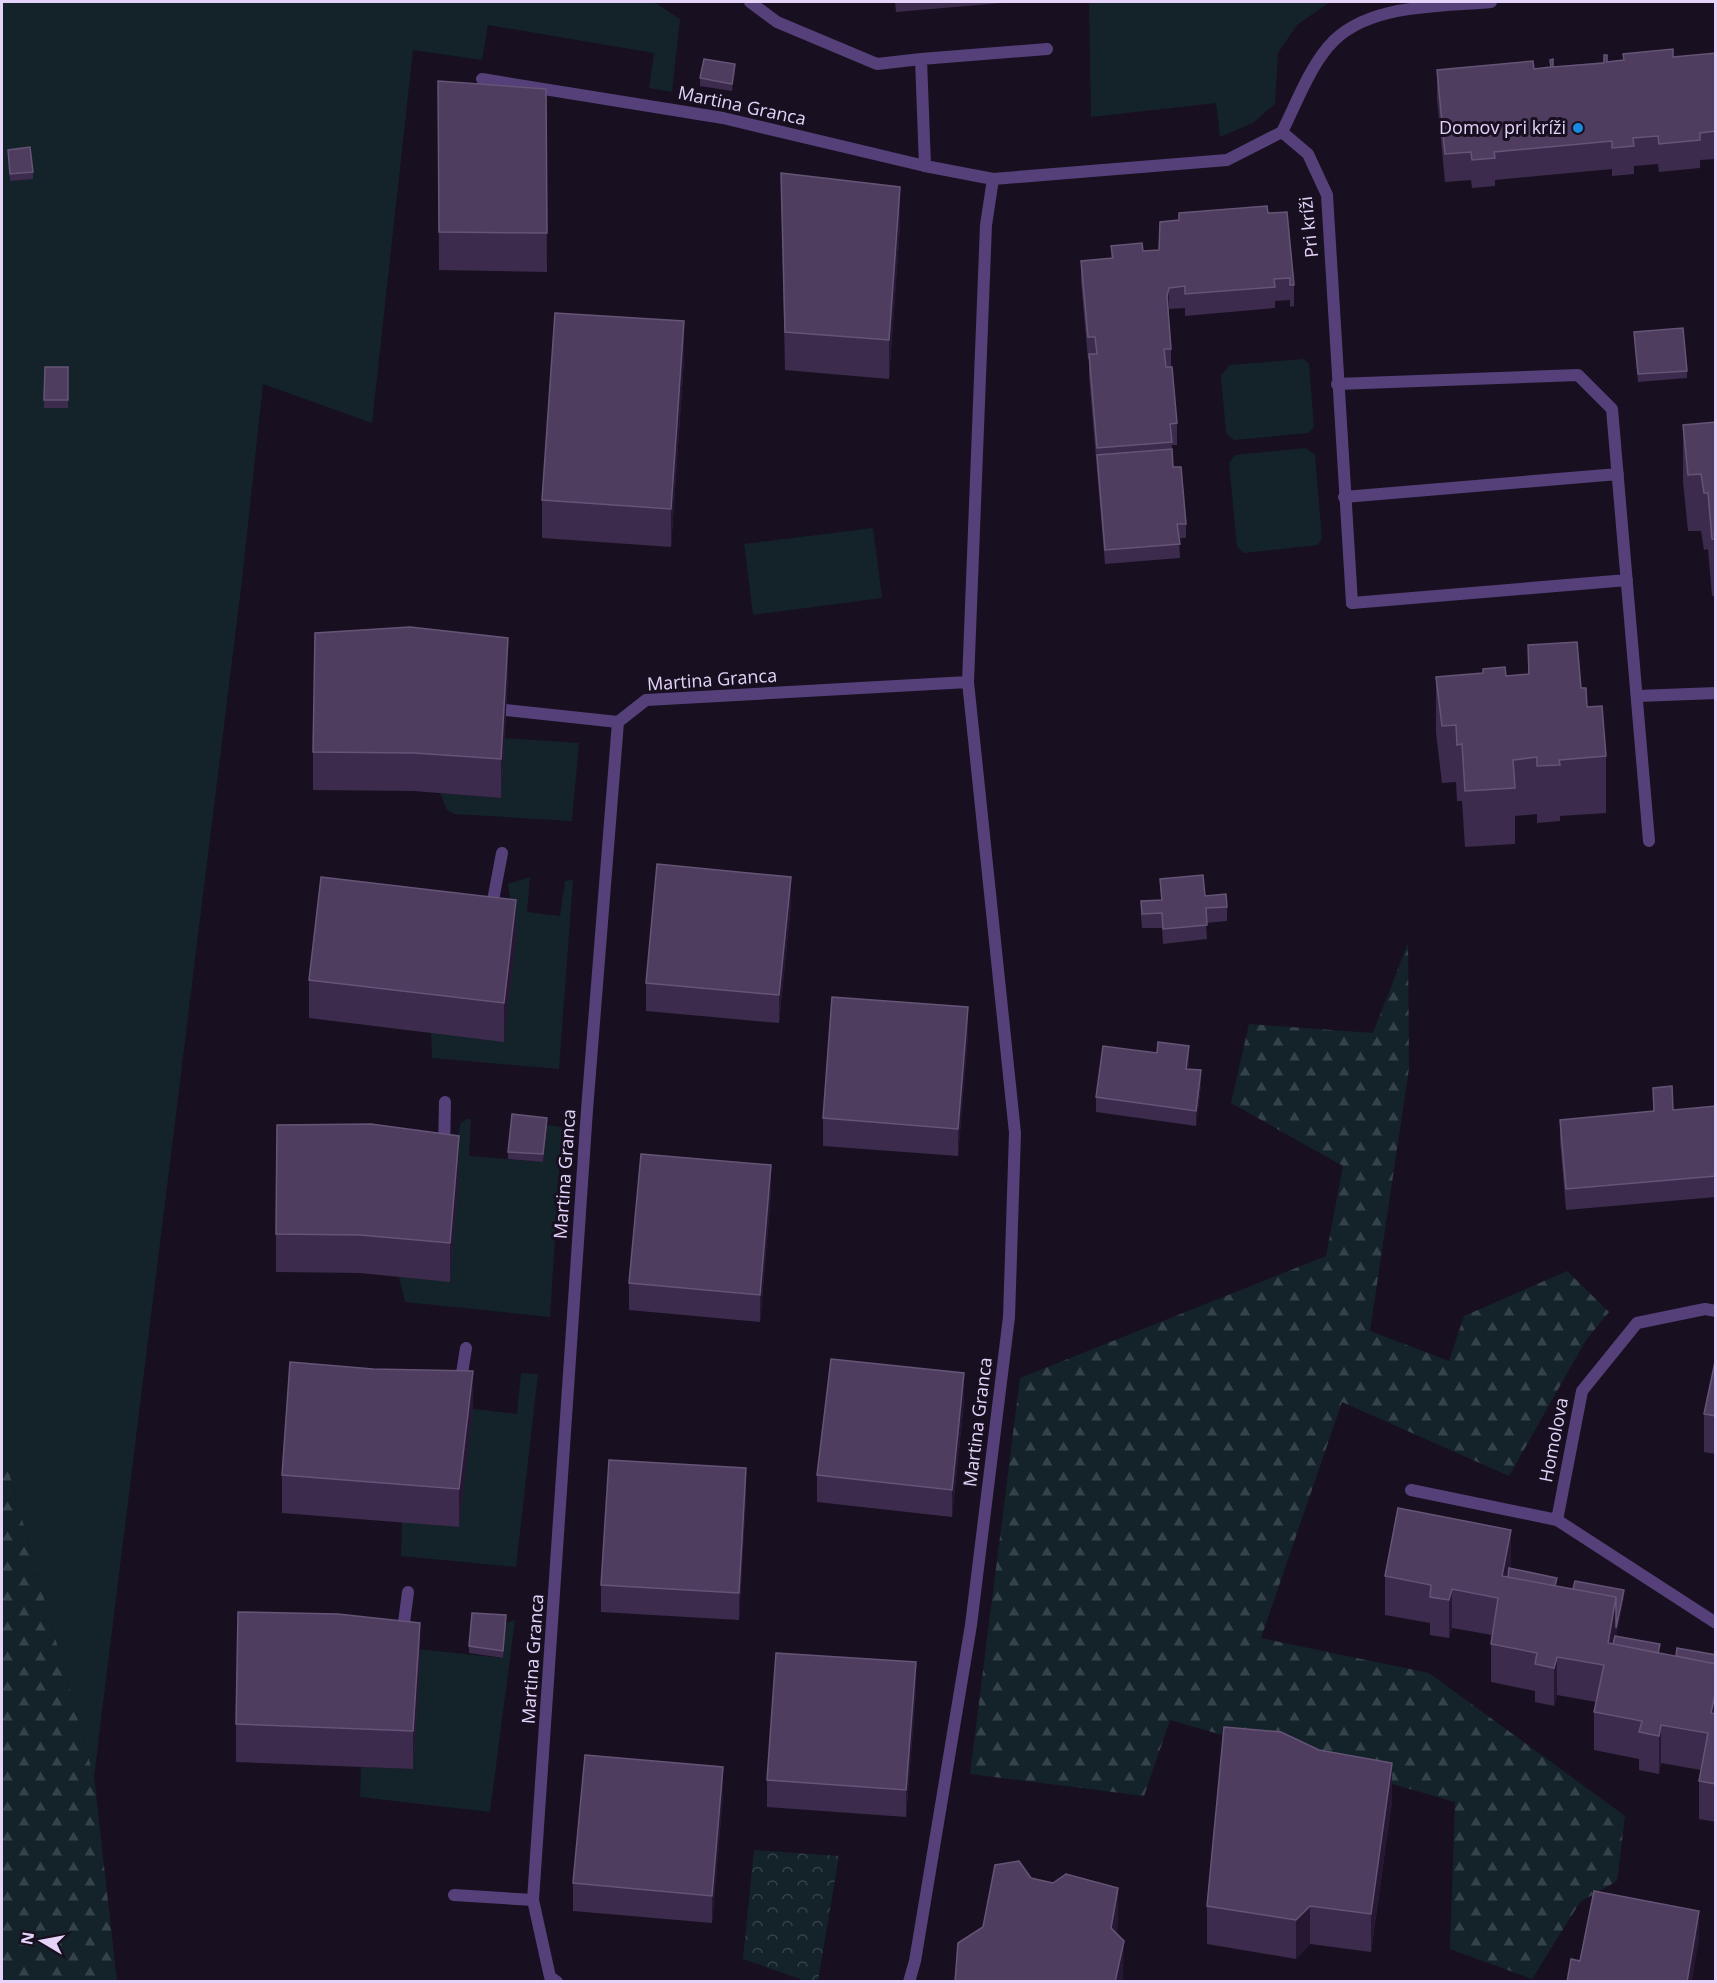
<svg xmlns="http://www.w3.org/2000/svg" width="1717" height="1983" font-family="'Open Sans',sans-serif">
<defs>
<pattern id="forest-firs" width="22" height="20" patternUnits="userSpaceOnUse" patternTransform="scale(1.5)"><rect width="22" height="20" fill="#132329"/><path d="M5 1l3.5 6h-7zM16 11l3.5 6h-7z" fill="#354249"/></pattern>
<pattern id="park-crowns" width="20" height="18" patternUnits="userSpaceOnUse" patternTransform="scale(1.5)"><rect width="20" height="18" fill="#132329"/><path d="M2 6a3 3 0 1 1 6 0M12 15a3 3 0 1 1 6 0" fill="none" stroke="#354249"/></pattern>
</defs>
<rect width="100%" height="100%" fill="#181020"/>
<path fill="#132329" d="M 2,2 L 654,2 L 680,19 L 672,92 L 649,88 L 654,53 L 488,25 L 482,60 L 413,50 L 372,423 L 263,384 L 242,580 L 94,1777 L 2,1447 Z
M 1089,2 L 1330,2 L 1297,25 L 1278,53 L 1275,104 L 1253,123 L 1220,137 L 1216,103 L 1091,117 Z
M 1304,359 L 1309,364 L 1314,427 L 1308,433 L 1234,440 L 1226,434 L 1221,376 L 1229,365 Z
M 1306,448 L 1315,455 L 1322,538 L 1318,545 L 1244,553 L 1237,547 L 1229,463 L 1235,455 Z
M 873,528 L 882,598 L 753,615 L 744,544 Z
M 503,738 L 579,743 L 572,821 L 455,814 L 447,810 L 440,793 L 501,798 Z
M 530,877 L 527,912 L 560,916 L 565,881 L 573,880 L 559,1069 L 432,1058 L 431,1033 L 504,1041 L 516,938 L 508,884 Z
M 467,1119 L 471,1119 L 469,1156 L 543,1162 L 547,1125 L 562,1127 L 550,1317 L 405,1302 L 399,1277 L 450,1281 L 459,1174 L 458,1134 L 461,1123 Z
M 521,1373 L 538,1374 L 516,1567 L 401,1556 L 402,1522 L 459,1527 L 473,1409 L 517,1414 Z
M 515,1620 L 490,1812 L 360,1797 L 361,1767 L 413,1769 L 418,1649 L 503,1658 L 506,1623 Z"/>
<path fill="url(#forest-firs)" d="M 1408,943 L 1409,1068 L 1370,1331 L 1449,1361 L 1464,1316 L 1567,1271 L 1609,1312 L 1586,1340 L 1509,1476 L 1342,1402 L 1261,1638 L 1429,1673 L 1625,1816 L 1617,1881 L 1580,1902 L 1532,1979 L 1450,1949 L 1455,1802 L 1170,1720 L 1144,1796 L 970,1774 L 1020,1378 L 1326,1256 L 1343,1166 L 1231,1103 L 1249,1024 L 1373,1033 Z
M 2,1447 L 94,1777 L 117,1981 L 2,1981 Z"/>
<path fill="url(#park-crowns)" d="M 754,1850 L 839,1856 L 818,1981 L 806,1981 L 743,1959 Z"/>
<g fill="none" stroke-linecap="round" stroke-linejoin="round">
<path stroke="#55407a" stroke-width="12" d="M 750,2 L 777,22 L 877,64 L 921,59
M 925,166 L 921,59 L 1047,49
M 1337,384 L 1578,375 L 1612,409 L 1649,841
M 1344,497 L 1618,474
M 1352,603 L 1627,580
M 506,710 L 618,722
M 491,911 L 502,853
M 444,1149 L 445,1102
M 460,1386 L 466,1348
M 402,1638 L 408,1592
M 454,1895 L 533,1900"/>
<path stroke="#55407a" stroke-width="12" d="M 482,79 L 723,118 L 925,166 L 993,179
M 1282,132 L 1308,154 L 1327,195 L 1352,603
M 1282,132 C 1296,104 1308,71 1328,47 C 1364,3 1439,7 1491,2
M 1638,696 L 1716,693
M 1411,1490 L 1557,1520 L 1716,1623
M 1557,1520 L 1582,1391 L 1637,1323 L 1705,1309 L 1716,1311
M 557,1982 L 550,1977 L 533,1900 L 587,1110 L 618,722 L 646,700 L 968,682
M 909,1982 L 915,1961 L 971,1625 L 1009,1317 L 1015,1133 L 968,682 L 986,225 L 993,179 L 1227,160 L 1282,132"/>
</g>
<path fill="#3c2b4c" d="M 895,2 L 1013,2 L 896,12 Z
M 1716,53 L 1716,159 L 1700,160 L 1700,168 L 1659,172 L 1658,164 L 1634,166 L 1634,174 L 1612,176 L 1612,169 L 1495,180 L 1495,186 L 1472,188 L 1471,180 L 1445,182 L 1437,98 L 1437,70 L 1534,69 L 1550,67 L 1550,60 L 1553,67 L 1623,60 L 1623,54 L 1673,57 Z
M 735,71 L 732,91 L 700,86 L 700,78 Z
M 438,81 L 546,89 L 547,272 L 439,270 Z
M 8,150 L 33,172 L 33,179 L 10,181 Z
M 781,173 L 900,225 L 889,379 L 785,370 Z
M 1268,213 L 1294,285 L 1294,306 L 1290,307 L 1290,300 L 1275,301 L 1275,308 L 1185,316 L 1185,308 L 1169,309 L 1168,312 L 1171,349 L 1171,367 L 1177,423 L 1177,445 L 1172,445 L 1173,467 L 1186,524 L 1186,538 L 1179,538 L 1180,558 L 1105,564 L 1089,376 L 1089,359 L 1088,359 L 1081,282 L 1081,261 L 1111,259 L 1111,246 L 1143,251 L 1159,250 Z
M 1634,332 L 1687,371 L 1687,378 L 1638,382 Z
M 684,359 L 671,547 L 542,538 L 542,500 Z
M 45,367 L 68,367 L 68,408 L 44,408 Z
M 1716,422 L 1716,596 L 1712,596 L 1708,549 L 1704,550 L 1701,531 L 1688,531 L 1683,481 L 1683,425 Z
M 1528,645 L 1581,688 L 1606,756 L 1606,813 L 1560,816 L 1560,821 L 1537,823 L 1537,814 L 1515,816 L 1515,844 L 1465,847 L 1462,801 L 1457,801 L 1456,782 L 1442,783 L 1436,733 L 1436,677 L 1506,676 L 1528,674 Z
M 508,676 L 501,798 L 414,791 L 313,790 L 313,752 Z
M 1160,879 L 1205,896 L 1227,907 L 1227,921 L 1206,923 L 1207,939 L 1163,944 L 1162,928 L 1142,928 L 1141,916 L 1141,901 L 1161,900 Z
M 791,904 L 779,1023 L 646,1011 L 646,983 Z
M 516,938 L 504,1042 L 309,1018 L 309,980 Z
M 968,1035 L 958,1156 L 823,1146 L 823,1118 Z
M 1189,1061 L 1188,1069 L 1201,1085 L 1196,1126 L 1096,1112 L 1096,1097 Z
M 1653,1088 L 1673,1110 L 1716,1106 L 1716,1197 L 1566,1210 L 1560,1141 L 1560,1120 L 1653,1111 Z
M 547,1125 L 543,1162 L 508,1159 L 508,1152 Z
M 459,1174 L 450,1282 L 360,1273 L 276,1272 L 276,1234 Z
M 771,1193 L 760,1322 L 629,1310 L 629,1283 Z
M 1716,1357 L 1716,1454 L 1704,1452 L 1704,1414 Z
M 964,1401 L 952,1517 L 817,1502 L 817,1475 Z
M 473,1409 L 459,1527 L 282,1513 L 282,1475 Z
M 746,1496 L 739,1620 L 601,1612 L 601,1585 Z
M 1511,1569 L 1557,1586 L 1624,1597 L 1616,1636 L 1659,1653 L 1676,1656 L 1716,1655 L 1716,1822 L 1699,1819 L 1699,1781 L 1701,1770 L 1661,1763 L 1659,1774 L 1639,1770 L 1639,1759 L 1594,1750 L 1594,1712 L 1596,1702 L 1557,1695 L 1554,1706 L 1535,1702 L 1535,1691 L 1491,1682 L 1491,1644 L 1492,1635 L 1452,1628 L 1449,1638 L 1430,1635 L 1430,1623 L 1385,1615 L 1385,1576 Z
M 506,1623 L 503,1658 L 469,1653 L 469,1646 Z
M 420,1661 L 413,1769 L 236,1762 L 236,1724 Z
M 916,1690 L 906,1817 L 767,1807 L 767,1780 Z
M 723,1795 L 712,1923 L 573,1911 L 573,1883 Z
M 1392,1801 L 1371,1952 L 1310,1944 L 1296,1959 L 1207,1944 L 1207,1906 Z"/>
<path fill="#261833" d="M 735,64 L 735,71 L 732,91 L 732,84 Z
M 900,187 L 900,225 L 889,379 L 889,340 Z
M 1169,288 L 1169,309 L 1167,317 L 1167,296 Z
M 684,321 L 684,359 L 671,547 L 671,509 Z
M 508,638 L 508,676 L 501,798 L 501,759 Z
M 791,877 L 791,904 L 779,1023 L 779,995 Z
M 516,900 L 516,938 L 504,1042 L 504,1003 Z
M 968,1007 L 968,1035 L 958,1156 L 958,1129 Z
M 1189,1046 L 1189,1061 L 1186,1083 L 1186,1069 Z
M 1201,1070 L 1201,1085 L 1196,1126 L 1196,1111 Z
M 459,1136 L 459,1174 L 450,1282 L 450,1243 Z
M 771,1165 L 771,1193 L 760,1322 L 760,1295 Z
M 473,1371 L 473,1409 L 459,1527 L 459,1489 Z
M 964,1373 L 964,1401 L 952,1517 L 952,1490 Z
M 746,1468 L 746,1496 L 739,1620 L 739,1593 Z
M 1511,1530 L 1511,1568 L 1503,1607 L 1502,1576 Z
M 1452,1589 L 1452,1628 L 1449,1638 L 1449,1600 Z
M 1624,1590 L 1624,1597 L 1609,1674 L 1608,1643 L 1616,1597 Z
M 420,1623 L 420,1661 L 413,1769 L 413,1731 Z
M 1557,1657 L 1557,1695 L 1554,1706 L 1554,1668 Z
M 916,1662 L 916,1690 L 906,1817 L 906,1790 Z
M 1716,1690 L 1716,1728 L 1711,1713 Z
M 1661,1725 L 1661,1763 L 1659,1774 L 1659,1736 Z
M 1392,1763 L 1392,1801 L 1371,1952 L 1371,1914 Z
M 723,1767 L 723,1795 L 712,1923 L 712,1896 Z
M 1118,1888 L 1118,1926 L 1111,1966 L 1111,1928 Z
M 1310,1906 L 1310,1944 L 1296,1959 L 1296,1920 Z
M 1699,1911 L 1699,1939 L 1692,1982 L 1687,1982 Z
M 1124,1941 L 1123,1982 L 1115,1982 Z"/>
<path fill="#4e3d5f" stroke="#665477" stroke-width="1.5" d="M 1673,49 L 1673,57 L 1716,53 L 1716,131 L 1700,133 L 1700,140 L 1659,144 L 1658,136 L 1633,138 L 1634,146 L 1612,148 L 1612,141 L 1494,152 L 1495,158 L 1472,160 L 1471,152 L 1445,154 L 1437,70 L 1533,61 L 1534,69 L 1551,67 L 1550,60 L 1553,59 L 1553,67 L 1604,63 L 1604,55 L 1607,55 L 1607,62 L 1624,60 L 1623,54 Z
M 704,59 L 735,64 L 732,84 L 700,78 Z
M 438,81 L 546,89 L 547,233 L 439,232 Z
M 30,147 L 33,172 L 10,174 L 8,150 Z
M 781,173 L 900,187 L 889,340 L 785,332 Z
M 1267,206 L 1268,213 L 1287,212 L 1294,285 L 1290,285 L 1290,278 L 1274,279 L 1275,287 L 1185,294 L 1185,286 L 1169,288 L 1167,296 L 1171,349 L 1164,349 L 1166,367 L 1172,367 L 1177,423 L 1170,424 L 1172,442 L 1097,448 L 1089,354 L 1097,354 L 1095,337 L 1088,337 L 1081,261 L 1113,258 L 1111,246 L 1142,243 L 1143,251 L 1159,250 L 1160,222 L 1179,220 L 1179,213 Z
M 555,313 L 684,321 L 671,509 L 542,500 Z
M 1683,328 L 1687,371 L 1638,374 L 1634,332 Z
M 45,367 L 68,367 L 68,400 L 44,400 Z
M 1716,422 L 1716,539 L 1712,539 L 1708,493 L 1704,493 L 1701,474 L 1688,475 L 1683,425 Z
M 1172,449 L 1173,467 L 1181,467 L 1186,524 L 1177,524 L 1180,544 L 1105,550 L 1097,455 Z
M 410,627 L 508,638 L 501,759 L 414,753 L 313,752 L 315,633 Z
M 1577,642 L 1581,688 L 1586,688 L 1587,707 L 1602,706 L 1606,756 L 1559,760 L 1560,765 L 1537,766 L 1537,757 L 1513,760 L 1515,788 L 1465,791 L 1462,744 L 1457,745 L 1456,725 L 1442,726 L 1436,677 L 1483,673 L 1483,669 L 1505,667 L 1506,676 L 1529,674 L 1528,645 Z
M 657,864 L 791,877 L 779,995 L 646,983 Z
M 1203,875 L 1205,896 L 1226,894 L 1227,907 L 1206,908 L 1207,925 L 1163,929 L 1162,913 L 1142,914 L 1141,901 L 1162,900 L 1160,879 Z
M 321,877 L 516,900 L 504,1003 L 309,980 Z
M 832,997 L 968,1007 L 958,1129 L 823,1118 Z
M 1158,1042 L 1189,1046 L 1186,1069 L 1201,1070 L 1196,1111 L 1096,1097 L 1103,1046 L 1157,1053 Z
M 1672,1086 L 1673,1110 L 1716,1106 L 1716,1176 L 1566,1189 L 1560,1120 L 1654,1111 L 1653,1088 Z
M 512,1114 L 547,1118 L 543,1154 L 508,1152 Z
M 371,1124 L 459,1136 L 450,1243 L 360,1235 L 276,1234 L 277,1125 Z
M 641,1154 L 771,1165 L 760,1295 L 629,1283 Z
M 1716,1357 L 1716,1416 L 1704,1414 Z
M 831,1359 L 964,1373 L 952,1490 L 817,1475 Z
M 290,1362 L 373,1369 L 473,1371 L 459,1489 L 282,1475 Z
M 609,1460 L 746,1468 L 739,1593 L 601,1585 Z
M 1398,1508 L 1511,1530 L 1502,1576 L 1616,1597 L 1608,1643 L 1716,1664 L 1716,1690 L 1711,1713 L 1716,1714 L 1716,1784 L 1699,1781 L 1708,1733 L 1661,1725 L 1659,1736 L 1639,1732 L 1642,1721 L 1594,1712 L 1604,1665 L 1557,1657 L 1554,1668 L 1535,1664 L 1537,1653 L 1491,1644 L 1498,1598 L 1452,1589 L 1449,1600 L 1430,1597 L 1431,1585 L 1385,1576 Z
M 1509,1568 L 1557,1578 L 1555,1586 L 1508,1577 Z
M 1575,1581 L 1624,1590 L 1616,1628 L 1616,1597 L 1573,1589 Z
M 238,1612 L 338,1614 L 420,1623 L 413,1731 L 236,1724 Z
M 472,1613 L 506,1615 L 503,1651 L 469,1646 Z
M 1615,1636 L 1660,1644 L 1658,1653 L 1613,1644 Z
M 1677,1648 L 1716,1655 L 1716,1664 L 1676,1656 Z
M 776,1653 L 916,1662 L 906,1790 L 767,1780 Z
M 1224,1727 L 1281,1732 L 1319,1750 L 1392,1763 L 1371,1914 L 1310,1906 L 1296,1920 L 1207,1906 Z
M 585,1755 L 723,1767 L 712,1896 L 573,1883 Z
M 1019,1861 L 1031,1878 L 1053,1883 L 1066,1874 L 1118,1888 L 1111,1928 L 1124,1941 L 1115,1982 L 955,1982 L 958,1943 L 983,1927 L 995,1865 Z
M 1594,1891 L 1699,1911 L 1687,1982 L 1567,1982 L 1571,1959 L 1580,1961 Z"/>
<circle fill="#198ae0" stroke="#181020" stroke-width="2" cx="1578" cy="128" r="6"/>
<g text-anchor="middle" stroke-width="6" stroke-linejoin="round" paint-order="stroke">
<g font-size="18" fill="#e5d3fa" stroke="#181020">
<text transform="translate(742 106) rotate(12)" y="6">Martina Granca</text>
<text transform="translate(1309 227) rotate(-96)" y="6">Pri kríži</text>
<text transform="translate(712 680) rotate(-4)" y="6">Martina Granca</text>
<text transform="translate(565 1174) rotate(-86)" y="6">Martina Granca</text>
<text transform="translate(978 1422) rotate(-83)" y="6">Martina Granca</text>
<text transform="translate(1554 1440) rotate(-79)" y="6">Homolova</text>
<text transform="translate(533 1659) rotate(-86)" y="6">Martina Granca</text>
</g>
<g font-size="18" fill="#e5d3fa" stroke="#181020" text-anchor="end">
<text x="1566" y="134">Domov pri kríži</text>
</g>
</g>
<rect width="1717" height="1983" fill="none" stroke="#e5d3fa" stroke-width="6"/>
<g transform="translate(42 1941) rotate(280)" stroke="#181020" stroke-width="4.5" paint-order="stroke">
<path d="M0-4.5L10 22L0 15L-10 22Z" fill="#e5d3fa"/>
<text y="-9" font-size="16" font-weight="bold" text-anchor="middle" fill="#e5d3fa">N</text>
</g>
</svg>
